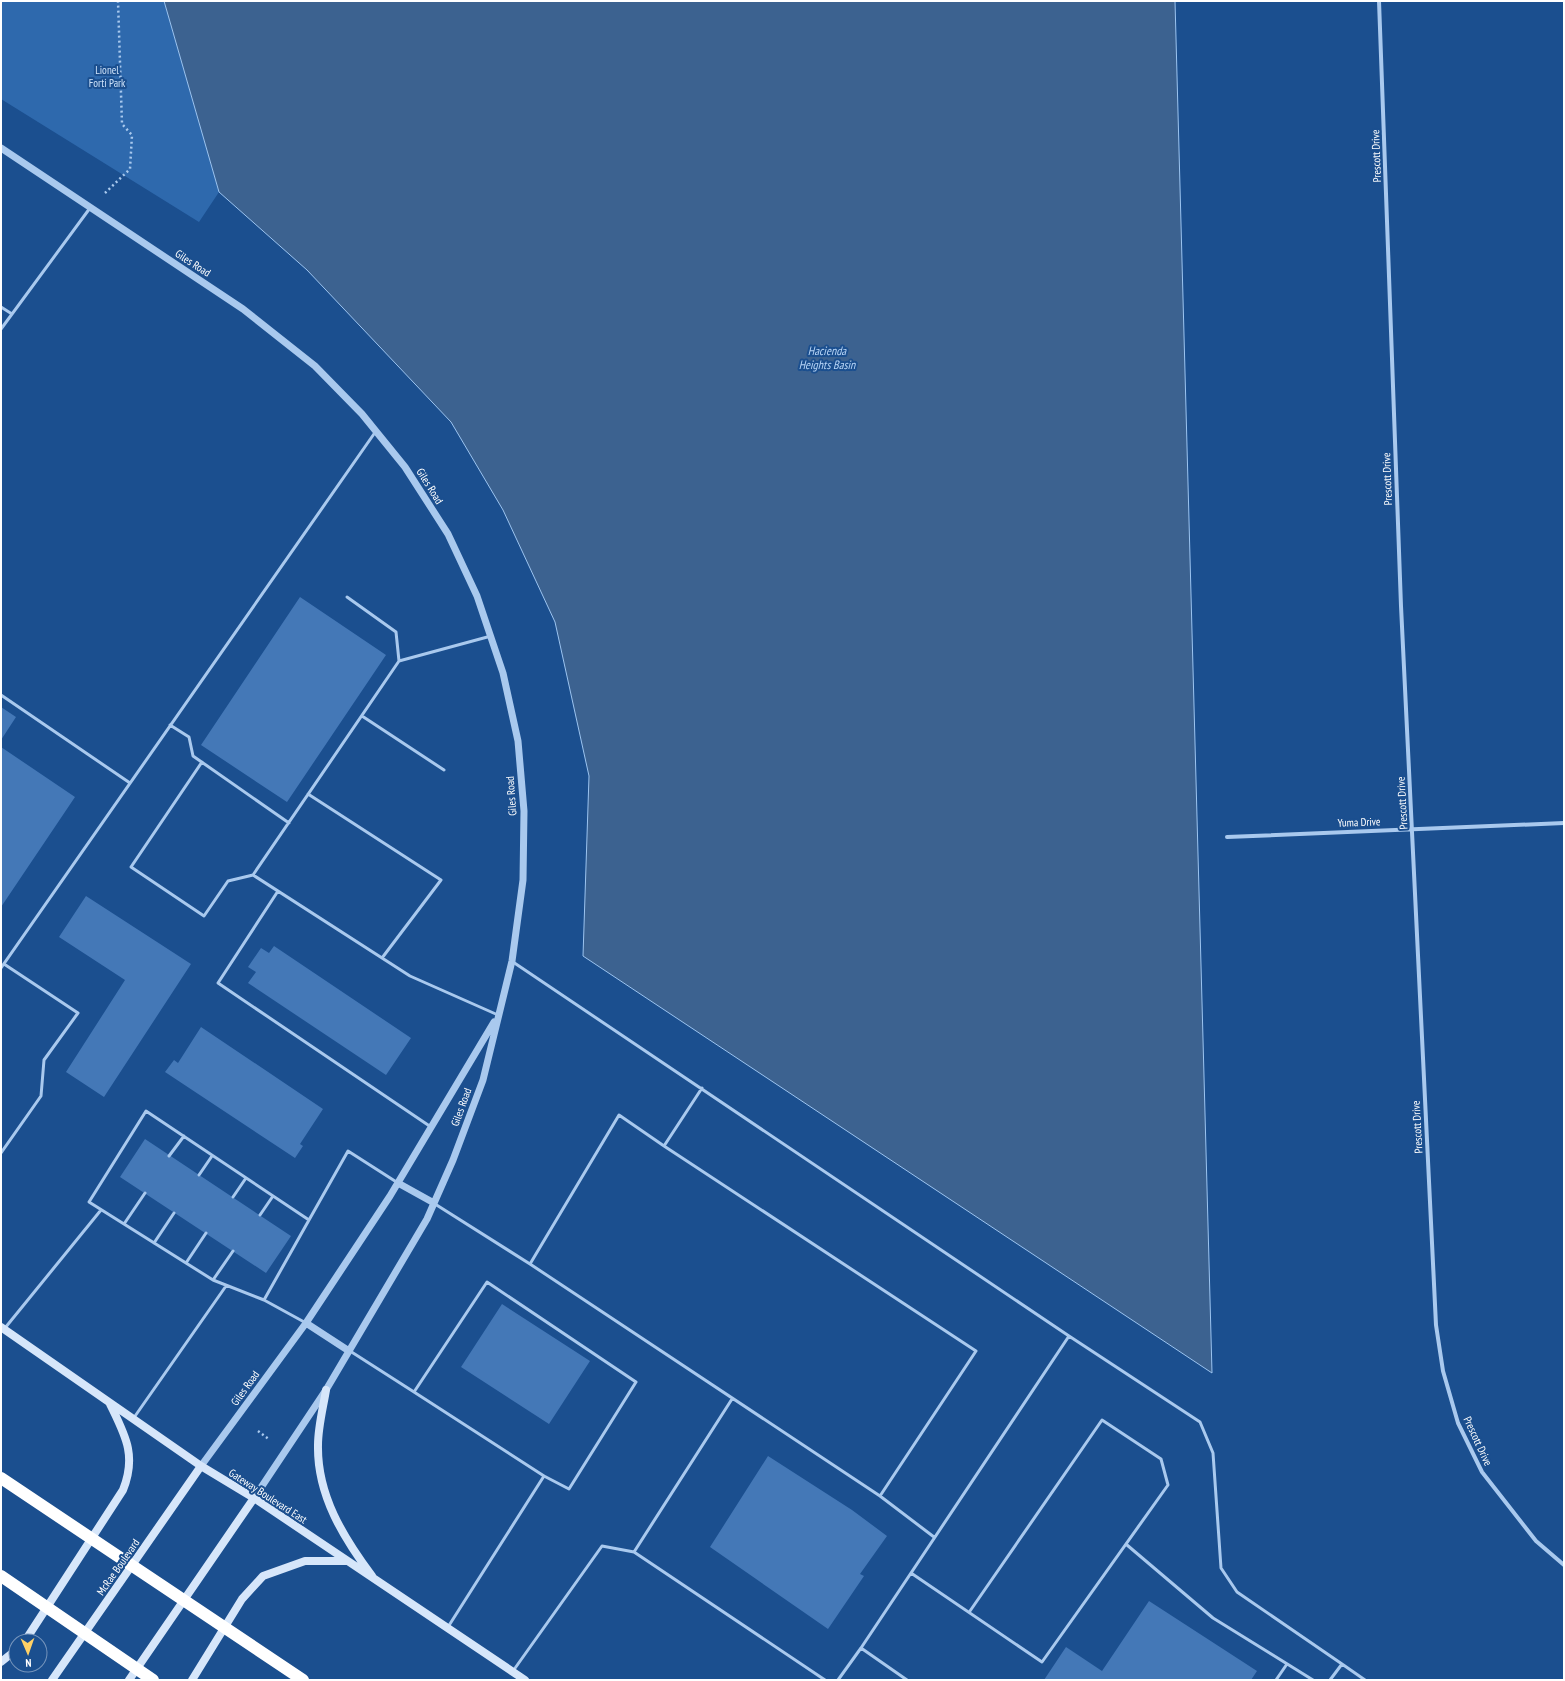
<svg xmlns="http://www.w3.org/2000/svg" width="1565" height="1681" font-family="'PT Sans Narrow',sans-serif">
<rect width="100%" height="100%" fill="#1b4f8f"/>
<path fill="#2e69ad" d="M 1,1 L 164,1 L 219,192 L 199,222 L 1,99 Z"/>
<path fill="#3c6290" stroke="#9cc4f0" d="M 164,1 L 1175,1 L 1212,1373 L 583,956 L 589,776 L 555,622 L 503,510 L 451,422 L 307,270 L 219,192 Z"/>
<path fill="#4478b7" d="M 300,597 L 386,655 L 287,802 L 201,745 Z
M 1,707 L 16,717 L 1,740 Z
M 1,747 L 75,797 L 1,907 Z
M 86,896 L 191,964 L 104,1097 L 66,1072 L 125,980 L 59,937 Z
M 274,946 L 411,1038 L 386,1075 L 248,983 L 256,972 L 248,967 L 261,948 L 269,953 Z
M 201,1027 L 323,1109 L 300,1144 L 303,1146 L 295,1158 L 165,1072 L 174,1060 L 178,1063 Z
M 145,1139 L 291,1236 L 266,1273 L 120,1177 Z
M 502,1304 L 590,1361 L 549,1424 L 461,1367 Z
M 768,1456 L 852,1510 L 887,1536 L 860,1574 L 864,1576 L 828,1629 L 710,1547 Z
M 1149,1601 L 1257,1671 L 1251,1680 L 1044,1680 L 1066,1647 L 1102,1671 Z"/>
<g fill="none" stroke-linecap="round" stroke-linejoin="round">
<path stroke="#a9c9ee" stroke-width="2.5" stroke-dasharray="2 3" stroke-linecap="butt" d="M 105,193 L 130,169 L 132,135 L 122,124 L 118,1
M 258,1431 L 270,1440"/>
<path stroke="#a9c9ee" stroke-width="3" d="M 1,307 L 12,314
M 1,329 L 90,208
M 347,597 L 396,632 L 399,661
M 1,695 L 130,783
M 362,716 L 444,770
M 170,725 L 189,737 L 193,756 L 289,823
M 202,762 L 131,867 L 204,916 L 228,881 L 253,875 L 399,661 L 491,636
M 308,794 L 441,880 L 382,958
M 253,875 L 410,976 L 498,1015
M 278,891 L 218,983 L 431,1127
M 513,962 L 1069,1336 L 1200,1422 L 1213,1453 L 1221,1568 L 1237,1592 L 1342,1664
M 1,968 L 376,431
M 664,1146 L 976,1351 L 880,1496 L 530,1264 L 619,1115 L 664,1146 L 702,1088
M 1,1153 L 41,1096 L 44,1060 L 78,1013 L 4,964
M 169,1156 L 184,1136
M 199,1175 L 212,1156
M 233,1197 L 246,1178
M 435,1204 L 530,1264
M 260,1215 L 273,1196
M 124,1224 L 145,1193
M 154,1243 L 174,1213
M 186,1263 L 206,1233
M 213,1280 L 233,1251
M 264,1300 L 309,1220
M 306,1323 L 264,1300 L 213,1280 L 89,1202 L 146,1111 L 309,1220 L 348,1151 L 398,1183
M 5,1328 L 101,1210
M 350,1351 L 414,1392
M 732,1399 L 634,1552 L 825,1680
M 133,1419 L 226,1286
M 880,1496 L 934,1537
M 1127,1545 L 1213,1618 L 1313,1680
M 911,1573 L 1042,1662 L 1168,1485 L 1161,1459 L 1102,1420 L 970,1611
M 448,1627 L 544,1476 L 569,1489 L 636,1382 L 487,1282 L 414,1392 L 544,1476
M 861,1648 L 907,1680
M 513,1671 L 602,1546 L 634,1552
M 838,1680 L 861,1648 L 1069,1336
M 1276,1680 L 1287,1664
M 1330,1680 L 1342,1664 L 1365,1680"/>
<path stroke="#a9c9ee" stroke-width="4" d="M 1379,1 L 1401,606 L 1436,1325 L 1443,1371 L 1458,1423 L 1482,1472 L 1536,1541 L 1564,1565
M 1227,837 L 1564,823"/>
<path stroke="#a9c9ee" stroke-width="7" d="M 1,148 L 243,309 L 315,366 L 362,414 L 405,467 L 448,534 L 477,596 L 503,673 L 518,741 L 524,811 L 523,880 L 512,961 L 483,1080 L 453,1160 L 427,1219 L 326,1390 L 254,1498
M 398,1183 L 434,1203
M 306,1323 L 349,1351
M 201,1466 L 306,1323 L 390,1196 L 494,1022"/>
<path stroke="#d6e6fa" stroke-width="8" d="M 1,1327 L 201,1466 L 254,1498 L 525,1680
M 326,1390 C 323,1408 318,1427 318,1445 C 317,1495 343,1537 372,1576
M 25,1641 L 123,1490 C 137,1455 125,1435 110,1404
M 1,1662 L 16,1650
M 52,1680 L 201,1466
M 129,1680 L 254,1498
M 192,1680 L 242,1599 L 263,1576 L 305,1561 L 346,1561"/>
<path stroke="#fff" stroke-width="12" d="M 1,1478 L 303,1680
M 1,1576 L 153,1680"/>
</g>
<g text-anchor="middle" stroke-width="4" stroke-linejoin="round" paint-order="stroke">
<g font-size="11" fill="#cfe3fa" stroke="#1b4f8f">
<text x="107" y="74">Lionel<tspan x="107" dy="13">Forti Park</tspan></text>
</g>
<g font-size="11" fill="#fff" stroke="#1b4f8f">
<text transform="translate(1376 156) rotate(-92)" y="4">Prescott Drive</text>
<text transform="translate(193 263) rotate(33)" y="4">Giles Road</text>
<text transform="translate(1387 479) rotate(-92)" y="4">Prescott Drive</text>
<text transform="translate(430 486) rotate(58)" y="4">Giles Road</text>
<text transform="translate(511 796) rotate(-94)" y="4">Giles Road</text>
<text transform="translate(1402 803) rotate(-93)" y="4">Prescott Drive</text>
<text transform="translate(1359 822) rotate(-2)" y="4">Yuma Drive</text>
<text transform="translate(461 1107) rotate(-70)" y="4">Giles Road</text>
<text transform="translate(1417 1127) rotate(-93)" y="4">Prescott Drive</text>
<text transform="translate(245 1388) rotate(-54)" y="4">Giles Road</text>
<text transform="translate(1478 1441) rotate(65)" y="4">Prescott Drive</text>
<text transform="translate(268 1496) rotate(33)" y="4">Gateway Boulevard East</text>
<text transform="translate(118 1567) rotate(-55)" y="4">McRae Boulevard</text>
</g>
<g font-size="12" font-style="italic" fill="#b5d3f5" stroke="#1b4f8f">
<text x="827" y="355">Hacienda<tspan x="827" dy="14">Heights Basin</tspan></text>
</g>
</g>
<rect width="1565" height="1681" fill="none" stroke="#ffffff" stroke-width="4"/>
<g transform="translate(28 1653) rotate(178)"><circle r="19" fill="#1b4f8f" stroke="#7695bc"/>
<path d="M0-3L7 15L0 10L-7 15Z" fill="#ffd166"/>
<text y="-6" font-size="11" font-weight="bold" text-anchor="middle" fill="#ffffff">N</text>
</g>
</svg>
